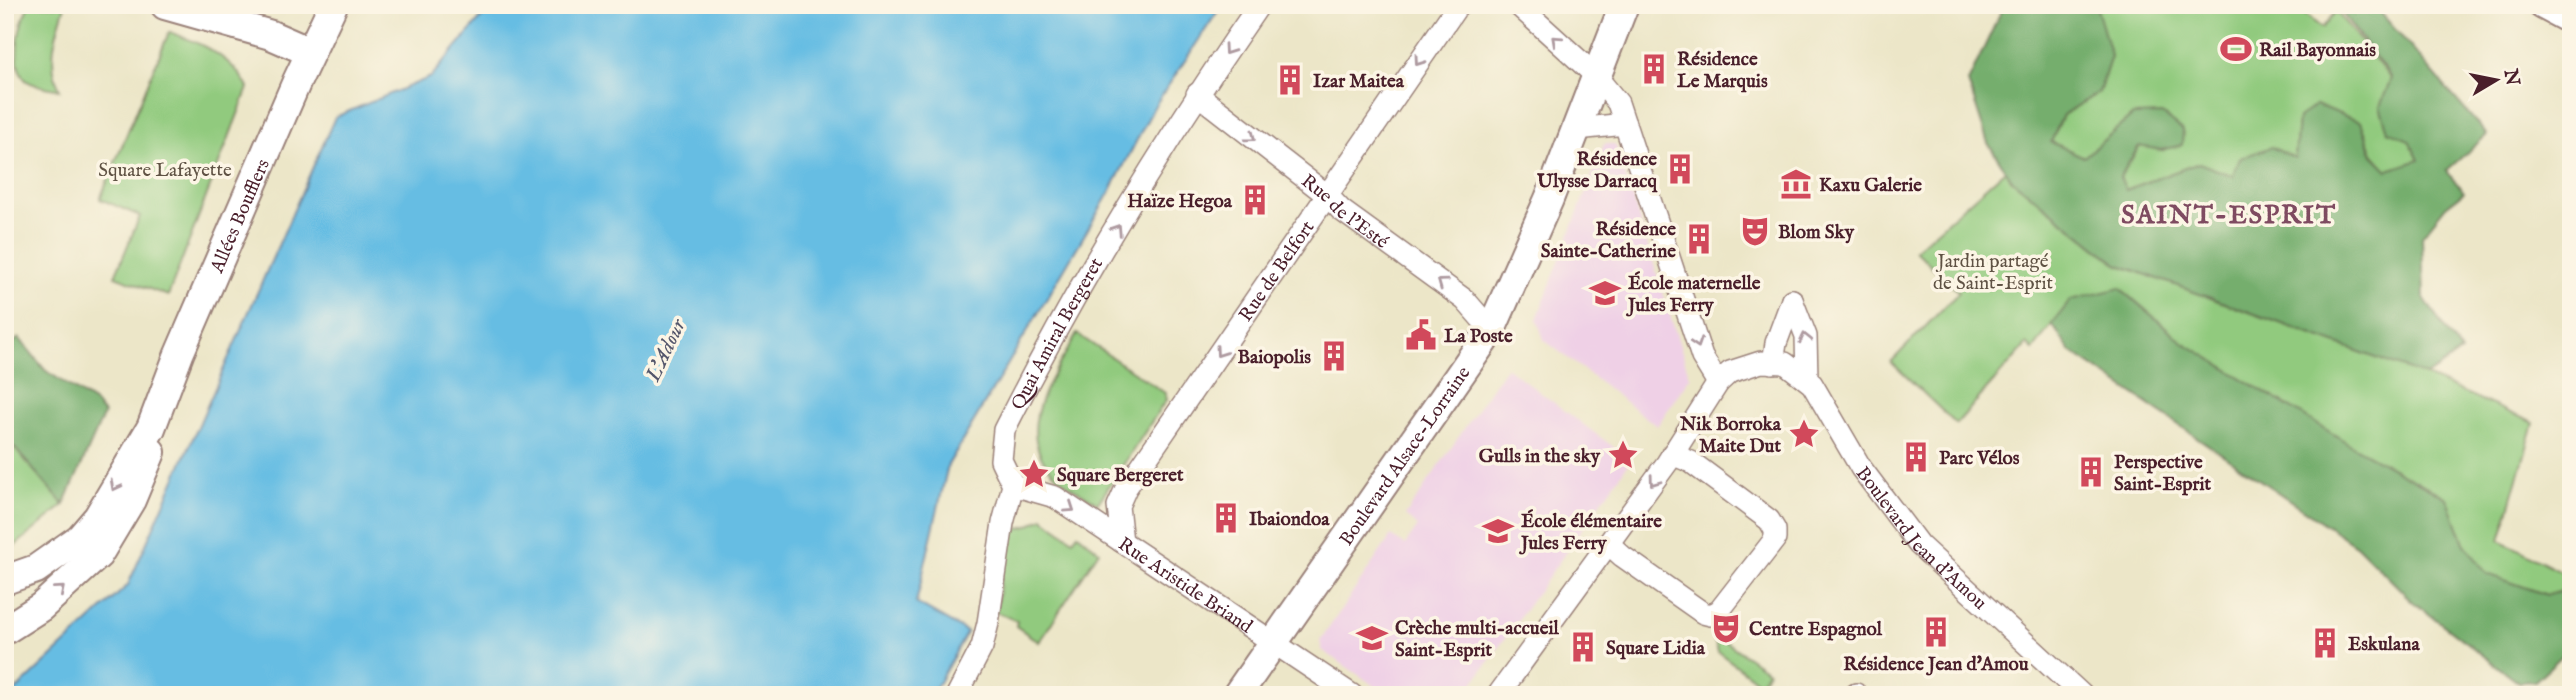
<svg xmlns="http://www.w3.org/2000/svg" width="2576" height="700" font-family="'IM FELL English',serif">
<rect width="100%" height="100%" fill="#fcf5e5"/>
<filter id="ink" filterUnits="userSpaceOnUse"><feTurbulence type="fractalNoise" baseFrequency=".0143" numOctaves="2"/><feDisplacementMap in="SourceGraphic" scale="14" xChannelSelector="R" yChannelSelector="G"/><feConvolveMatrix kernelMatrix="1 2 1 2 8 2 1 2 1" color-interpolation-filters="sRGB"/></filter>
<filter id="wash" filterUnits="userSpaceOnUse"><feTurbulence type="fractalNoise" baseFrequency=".00686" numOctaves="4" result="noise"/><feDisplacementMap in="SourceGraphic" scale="28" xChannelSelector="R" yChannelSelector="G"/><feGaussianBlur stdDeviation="1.57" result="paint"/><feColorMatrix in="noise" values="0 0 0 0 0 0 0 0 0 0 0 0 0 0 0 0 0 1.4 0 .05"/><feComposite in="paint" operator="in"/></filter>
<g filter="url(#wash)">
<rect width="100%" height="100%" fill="#ece6c8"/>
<path fill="#efd0e6" d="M 1604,144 L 1615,144 L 1690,377 L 1657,426 L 1544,340 L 1537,319 Z
M 1506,367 L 1631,460 L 1465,695 L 1388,695 L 1322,650 L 1320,641 L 1391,536 L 1405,545 L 1418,526 L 1405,516 Z"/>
<path fill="#91ca7e" stroke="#6e7454" stroke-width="2" d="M 29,5 L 65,6 C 56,34 46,62 60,90 C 51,88 34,86 27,81 C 9,66 20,22 29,5 Z
M 2093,5 L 2293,5 L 2322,28 L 2336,11 L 2391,79 L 2380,107 L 2409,140 L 2419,160 L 2388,171 L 2374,155 L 2361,122 L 2298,118 L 2295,158 L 2233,176 L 2199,163 L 2125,190 L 2120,177 L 2140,146 L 2162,150 L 2133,115 L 2084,157 L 2051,142 L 2063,115 L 2099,92 L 2111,56 Z
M 169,32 C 199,42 233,57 248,88 L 168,296 L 115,276 L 140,216 L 100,199 Z
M 2005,170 L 2011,179 L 2117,264 L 2426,376 L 2534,423 L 2500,540 L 2571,576 L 2571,589 L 2547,595 L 2487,574 L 2464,543 L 2447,498 L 2356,448 L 2183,342 L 2120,288 L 2052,324 L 2033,350 L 2027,344 L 1956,424 L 1891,362 L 1959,292 L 1915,250 Z
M 1077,334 L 1165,393 L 1166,400 L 1098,503 C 1084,495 1069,487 1057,476 C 1008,433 1053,377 1077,334 Z
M 5,437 L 64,505 L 5,554 Z
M 1043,518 L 1073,540 L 1078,534 L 1099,551 L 1039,642 L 1016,626 L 1017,621 L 996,612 L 1008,531 L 1028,526 Z
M 1713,633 L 1768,671 L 1760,683 L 1718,652 Z"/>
<path fill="#74ae6d" stroke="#5f664c" stroke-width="2" d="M 2004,5 L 2093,5 L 2097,9 L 2111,56 L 2099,92 L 2063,115 L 2051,142 L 2084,157 L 2133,115 L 2162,114 L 2183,130 L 2182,145 L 2162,150 L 2139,146 L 2120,177 L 2126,190 L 2199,163 L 2233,176 L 2240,158 L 2271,147 L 2295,158 L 2298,118 L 2316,105 L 2361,122 L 2373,155 L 2388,170 L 2419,160 L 2409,140 L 2388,131 L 2380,107 L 2391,78 L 2342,13 L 2352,5 L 2374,5 L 2487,135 L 2446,171 L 2464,192 L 2446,206 L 2422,236 L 2424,298 L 2461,352 L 2426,376 L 2117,264 L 2011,179 L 1988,143 L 1968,82 Z
M 2120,288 L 2183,342 L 2356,448 L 2447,498 L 2464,543 L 2487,574 L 2547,595 L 2571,589 L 2571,647 L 2535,681 L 2518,682 L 2412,601 L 2357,546 L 2070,351 L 2052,324 L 2071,300 Z
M 19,338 L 45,370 L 95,403 L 104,414 L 64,505 L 5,437 L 5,348 Z"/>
<path fill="#66bde3" stroke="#586e87" stroke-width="2" d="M 492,5 L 1222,5 L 1154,107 L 1111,190 L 948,465 L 916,603 L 967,632 L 932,695 L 11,695 L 128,585 L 335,117 L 431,77 Z"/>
</g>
<g filter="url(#ink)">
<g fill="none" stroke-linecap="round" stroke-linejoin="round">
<g stroke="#9b827a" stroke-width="24">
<g id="street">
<path d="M 1518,5 L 1595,75 L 1618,103 L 1702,357 L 1718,383"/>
<path id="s1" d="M 1197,94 L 1327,195 L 1341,210 L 1465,300 L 1491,330"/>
<path d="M 1577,129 L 1625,124"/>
<path d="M 1792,300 L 1806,336 L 1807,379"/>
<path d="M 1773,363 L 1776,343 L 1792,300"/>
<path id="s2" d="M 1013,485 L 1055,497 L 1352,695"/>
<path id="s3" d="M 1122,542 L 1118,506 L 1126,488 L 1458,5"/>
<path d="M 1609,544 L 1622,556 L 1703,613 L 1711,615 L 1719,611 L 1775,539 L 1775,530 L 1769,520 L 1691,462 L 1672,454"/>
<path id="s4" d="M 957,695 L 982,647 L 988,623 L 1003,523 L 1013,485 L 1001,460 L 1004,430 C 1078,283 1165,140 1259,5"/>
<path id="s5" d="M 1498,695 L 1667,463 L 1718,383 L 1730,372 L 1761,362 L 1785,363 L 1812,384 L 1861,468 L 1919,545 L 2082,695"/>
<path d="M 1855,695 L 1856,694"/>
</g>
</g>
<g stroke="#9b827a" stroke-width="32">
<g id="secondary">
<path d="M 165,5 L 271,35 L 310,52"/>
<path d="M 2543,5 L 2571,20"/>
<path id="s6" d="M 5,580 L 36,569 L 80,538 L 98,517 L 151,428 L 179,354 L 297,81 L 333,5"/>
<path d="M 5,630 L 41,607 L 98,555 L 131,500 L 151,452"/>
<path id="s7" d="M 1237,695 L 1491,330 L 1549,199 L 1624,5"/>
</g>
</g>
<use href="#street" stroke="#fff" stroke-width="21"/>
<use href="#secondary" stroke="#fff" stroke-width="28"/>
</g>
<defs><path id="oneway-chevron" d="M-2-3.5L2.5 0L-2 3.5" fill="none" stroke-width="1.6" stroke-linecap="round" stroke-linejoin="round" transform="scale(1.75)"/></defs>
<g stroke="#ae9aa0">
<use href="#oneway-chevron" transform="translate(1556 40) rotate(-138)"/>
<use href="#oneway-chevron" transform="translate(1228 50) rotate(125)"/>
<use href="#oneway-chevron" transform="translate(1419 61) rotate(125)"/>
<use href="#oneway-chevron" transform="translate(1251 137) rotate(37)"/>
<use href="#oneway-chevron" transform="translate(1117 229) rotate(-57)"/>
<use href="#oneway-chevron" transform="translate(1442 283) rotate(-144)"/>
<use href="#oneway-chevron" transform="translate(1805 338) rotate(-103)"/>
<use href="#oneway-chevron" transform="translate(1697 343) rotate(72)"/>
<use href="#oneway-chevron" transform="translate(1220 352) rotate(125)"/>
<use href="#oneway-chevron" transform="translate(1654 481) rotate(126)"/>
<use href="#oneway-chevron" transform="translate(115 486) rotate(118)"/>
<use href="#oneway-chevron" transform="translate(1070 508) rotate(34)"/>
<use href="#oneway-chevron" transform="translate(60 590) rotate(-41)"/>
</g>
</g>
<defs>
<g id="stadium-bare" transform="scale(2.415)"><path d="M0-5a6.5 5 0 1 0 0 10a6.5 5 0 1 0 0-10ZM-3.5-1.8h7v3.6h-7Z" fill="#d1495b" stroke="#fcf5e5" stroke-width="2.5" paint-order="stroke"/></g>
<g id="building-bare" transform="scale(2.415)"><path d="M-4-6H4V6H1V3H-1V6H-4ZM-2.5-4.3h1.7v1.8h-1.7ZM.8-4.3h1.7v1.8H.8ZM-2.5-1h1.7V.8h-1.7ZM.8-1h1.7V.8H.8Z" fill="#d1495b" stroke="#fcf5e5" stroke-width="2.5" paint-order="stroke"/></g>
<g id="museum-bare" transform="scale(2.415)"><path d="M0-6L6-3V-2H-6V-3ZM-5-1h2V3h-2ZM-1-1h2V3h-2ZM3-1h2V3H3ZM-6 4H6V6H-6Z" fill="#d1495b" stroke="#fcf5e5" stroke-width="2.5" paint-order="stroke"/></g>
<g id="theatre-bare" transform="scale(2.415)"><path d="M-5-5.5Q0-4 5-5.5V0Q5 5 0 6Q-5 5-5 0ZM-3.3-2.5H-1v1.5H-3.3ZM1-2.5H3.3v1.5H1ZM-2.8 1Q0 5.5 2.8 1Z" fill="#d1495b" stroke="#fcf5e5" stroke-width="2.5" paint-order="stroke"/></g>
<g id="school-bare" transform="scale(2.415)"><path d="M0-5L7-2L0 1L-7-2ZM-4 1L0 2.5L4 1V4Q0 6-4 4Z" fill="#d1495b" stroke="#fcf5e5" stroke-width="2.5" paint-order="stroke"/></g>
<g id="civic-bare" transform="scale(2.415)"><path d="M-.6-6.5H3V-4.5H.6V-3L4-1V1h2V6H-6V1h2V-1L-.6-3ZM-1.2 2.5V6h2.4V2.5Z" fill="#d1495b" stroke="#fcf5e5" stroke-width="2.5" paint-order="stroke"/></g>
<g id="sight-bare" transform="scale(2.415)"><path d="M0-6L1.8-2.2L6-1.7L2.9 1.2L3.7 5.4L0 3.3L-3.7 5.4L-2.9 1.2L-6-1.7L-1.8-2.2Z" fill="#d1495b" stroke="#fcf5e5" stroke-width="2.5" paint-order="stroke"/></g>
</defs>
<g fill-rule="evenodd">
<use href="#stadium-bare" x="2236" y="49"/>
<use href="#building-bare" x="1654" y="69"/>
<use href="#building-bare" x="1290" y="80"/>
<use href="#building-bare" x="1680" y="169"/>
<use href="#museum-bare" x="1796" y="184"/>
<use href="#building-bare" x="1255" y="200"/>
<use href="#theatre-bare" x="1755" y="231"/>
<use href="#building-bare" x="1699" y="239"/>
<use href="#school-bare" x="1605" y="293"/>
<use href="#civic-bare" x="1421" y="335"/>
<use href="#building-bare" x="1334" y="356"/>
<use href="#sight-bare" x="1804" y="434"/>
<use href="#sight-bare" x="1623" y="455"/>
<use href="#building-bare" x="1916" y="457"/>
<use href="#building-bare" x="2091" y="472"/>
<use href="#sight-bare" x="1034" y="474"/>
<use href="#building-bare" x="1226" y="518"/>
<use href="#school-bare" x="1498" y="531"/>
<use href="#theatre-bare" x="1726" y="628"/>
<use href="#building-bare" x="1936" y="632"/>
<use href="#school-bare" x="1372" y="638"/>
<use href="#building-bare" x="2325" y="643"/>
<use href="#building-bare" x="1583" y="647"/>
</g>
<g text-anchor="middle" stroke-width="7" stroke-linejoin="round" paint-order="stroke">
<g font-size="19" font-weight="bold" fill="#4a1f2b" stroke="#fcf5e5" text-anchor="start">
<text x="2259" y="56">Rail Bayonnais</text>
<text x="1677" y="65">Résidence<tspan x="1677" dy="22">Le Marquis</tspan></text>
<text x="1313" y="87">Izar Maitea</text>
<text x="1657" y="165" text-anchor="end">Résidence<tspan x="1657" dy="22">Ulysse Darracq</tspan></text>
<text x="1819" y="191">Kaxu Galerie</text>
<text x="1232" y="207" text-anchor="end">Haïze Hegoa</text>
<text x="1676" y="235" text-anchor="end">Résidence<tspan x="1676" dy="22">Sainte-Catherine</tspan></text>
<text x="1778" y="238">Blom Sky</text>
<text x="1628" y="289">École maternelle<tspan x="1628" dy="22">Jules Ferry</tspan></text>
<text x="1444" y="342">La Poste</text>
<text x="1311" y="363" text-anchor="end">Baiopolis</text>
<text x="1781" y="430" text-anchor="end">Nik Borroka<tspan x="1781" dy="22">Maite Dut</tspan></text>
<text x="1600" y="462" text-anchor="end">Gulls in the sky</text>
<text x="1939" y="464">Parc Vélos</text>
<text x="2114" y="468">Perspective<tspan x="2114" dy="22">Saint-Esprit</tspan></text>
<text x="1057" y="481">Square Bergeret</text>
<text x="1249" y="525">Ibaiondoa</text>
<text x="1521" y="527">École élémentaire<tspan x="1521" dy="22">Jules Ferry</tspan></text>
<text x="1395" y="634">Crèche multi-accueil<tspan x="1395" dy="22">Saint-Esprit</tspan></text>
<text x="1749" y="635">Centre Espagnol</text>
<text x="2348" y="650">Eskulana</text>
<text x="1606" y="654">Square Lidia</text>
<text x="1936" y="670" text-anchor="middle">Résidence Jean d'Amou</text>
</g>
<g font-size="19" fill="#5f5244" stroke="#fcf5e5">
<text x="165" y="176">Square Lafayette</text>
<text x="1993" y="267">Jardin partagé<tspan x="1993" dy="22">de Saint-Esprit</tspan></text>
</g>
<g font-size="19" fill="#4a1f2b" stroke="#fcf5e5">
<text dy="7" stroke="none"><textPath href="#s1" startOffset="189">Rue de l'Esté</textPath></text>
<text dy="7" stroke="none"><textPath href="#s6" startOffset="448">Allées Boufflers</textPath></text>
<text dy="7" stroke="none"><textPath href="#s3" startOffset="320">Rue de Belfort</textPath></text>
<text dy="7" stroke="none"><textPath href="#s4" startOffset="387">Quai Amiral Bergeret</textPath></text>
<text dy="7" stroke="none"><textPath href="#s7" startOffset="292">Boulevard Alsace-Lorraine</textPath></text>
<text dy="7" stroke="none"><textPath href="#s5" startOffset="679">Boulevard Jean d'Amou</textPath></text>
<text dy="7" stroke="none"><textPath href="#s2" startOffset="201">Rue Aristide Briand</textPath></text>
</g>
<g font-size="21" font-style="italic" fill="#54566b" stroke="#fcf5e5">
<text transform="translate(665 350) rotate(-65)" y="7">L'Adour</text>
</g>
<g font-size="26" font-weight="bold" letter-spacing="2" fill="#7f4b61" stroke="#fcf5e5">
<text x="2229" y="223">SAINT-ESPRIT</text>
</g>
</g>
<rect width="2576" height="700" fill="none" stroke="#fcf5e5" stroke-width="28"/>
<g transform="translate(2496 80) rotate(80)" stroke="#fcf5e5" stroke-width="5" paint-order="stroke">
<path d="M0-5L12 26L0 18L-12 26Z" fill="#4a1f2b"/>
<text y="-10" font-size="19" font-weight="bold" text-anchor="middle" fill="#4a1f2b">N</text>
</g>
</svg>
